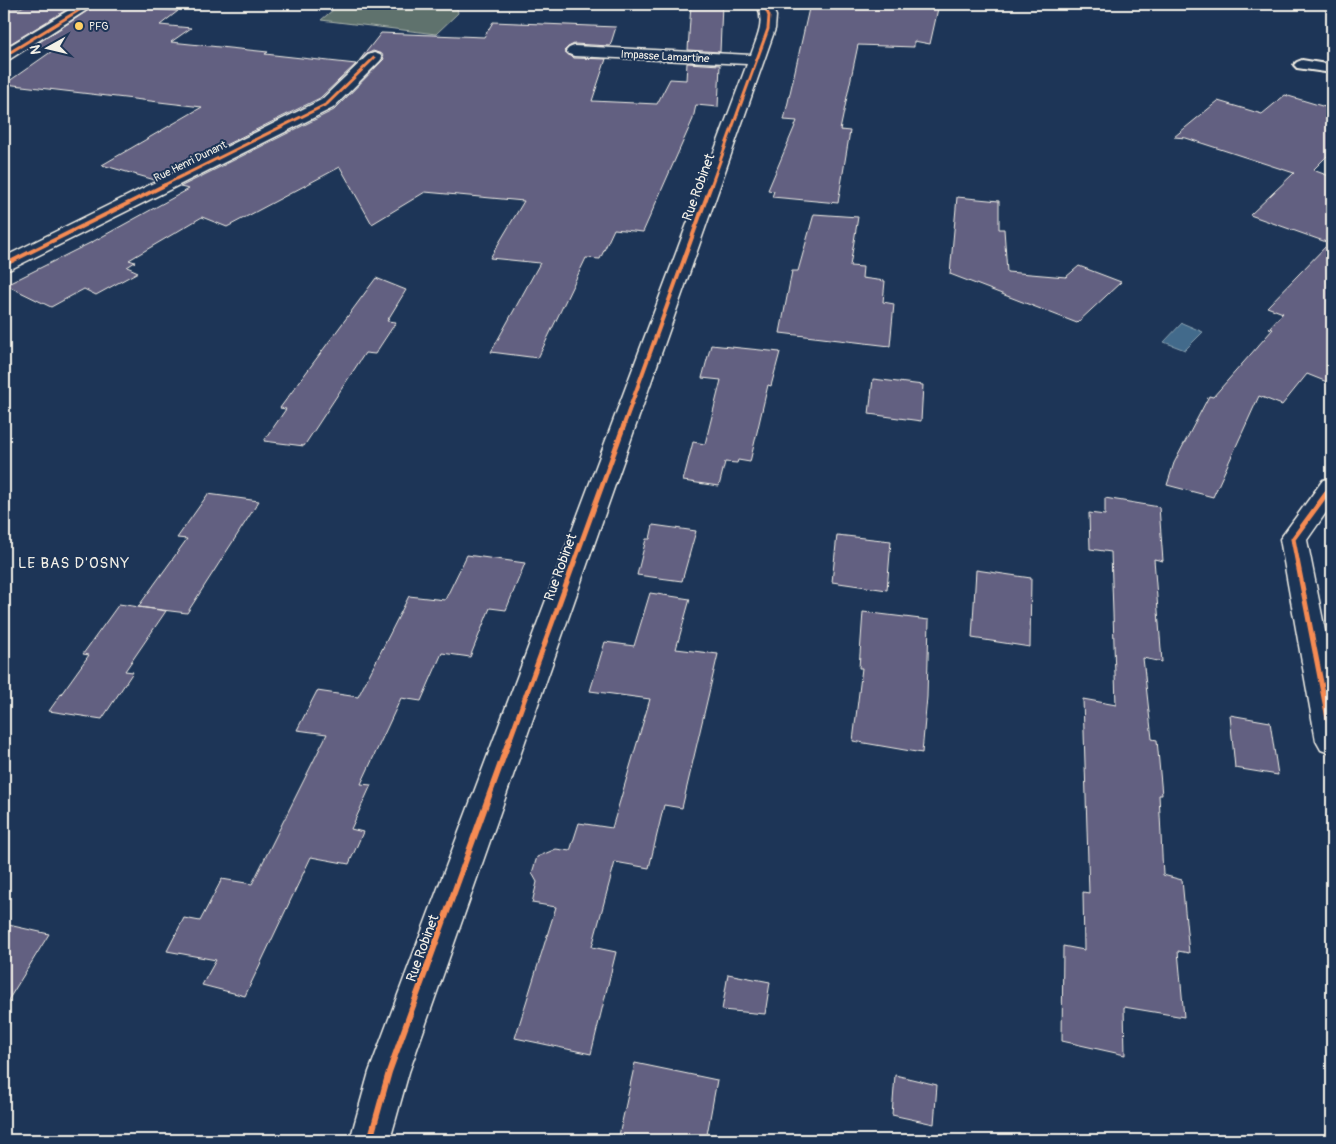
<svg xmlns="http://www.w3.org/2000/svg" width="1336" height="1144" font-family="Pangolin,sans-serif">
<rect width="100%" height="100%" fill="#1d3557"/>
<filter id="ink" filterUnits="userSpaceOnUse"><feTurbulence type="fractalNoise" baseFrequency=".02" numOctaves="2"/><feDisplacementMap in="SourceGraphic" scale="10" xChannelSelector="R" yChannelSelector="G"/><feConvolveMatrix kernelMatrix="1 2 1 2 8 2 1 2 1" color-interpolation-filters="sRGB"/></filter>
<g filter="url(#ink)">
<path fill="#5e726d" stroke="#a9b2aa" d="M 340,4 L 456,4 L 458,13 L 436,34 L 321,20 Z"/>
<path fill="#436b8b" stroke="#8aa1b0" d="M 1182,323 L 1203,332 L 1185,350 L 1164,342 Z"/>
<path fill="#626081" stroke="#f4f1e8" d="M 28,4 L 76,4 L 8,45 L 4,44 L 4,7 L 20,8 Z
M 98,4 L 160,4 L 152,9 L 178,11 L 160,25 L 191,28 L 171,42 L 268,52 L 265,54 L 356,64 L 320,98 L 155,180 L 102,165 L 202,107 L 5,84 L 55,49 L 32,47 Z
M 691,4 L 722,4 L 720,52 L 688,50 Z
M 810,4 L 939,4 L 930,44 L 914,41 L 914,47 L 858,45 L 840,130 L 850,131 L 838,203 L 772,197 L 774,191 L 768,190 L 797,121 L 784,120 Z
M 493,22 L 616,27 L 610,46 L 574,44 L 568,47 L 564,51 L 574,58 L 606,59 L 592,101 L 657,104 L 670,79 L 686,80 L 687,63 L 720,65 L 718,107 L 696,105 L 693,119 L 643,232 L 614,229 L 600,259 L 586,258 L 538,358 L 491,352 L 540,263 L 490,258 L 524,201 L 425,192 L 372,224 L 340,167 L 227,227 L 202,217 L 129,260 L 135,262 L 127,267 L 138,272 L 96,295 L 84,289 L 51,307 L 6,285 L 94,241 L 189,189 L 180,187 L 334,110 L 384,59 L 382,54 L 373,51 L 367,54 L 359,61 L 381,33 L 484,37 Z
M 1285,95 L 1332,109 L 1332,151 L 1313,170 L 1332,177 L 1332,384 L 1307,374 L 1282,405 L 1259,396 L 1213,497 L 1167,485 L 1174,463 L 1209,396 L 1213,397 L 1273,329 L 1269,328 L 1283,313 L 1267,307 L 1329,243 L 1250,215 L 1294,173 L 1186,138 L 1174,137 L 1218,101 L 1262,114 Z
M 957,197 L 999,201 L 999,229 L 1004,229 L 1007,272 L 1066,277 L 1079,266 L 1121,282 L 1077,323 L 950,274 Z
M 814,214 L 858,217 L 850,266 L 863,267 L 862,278 L 885,281 L 883,302 L 894,304 L 890,346 L 780,333 L 792,271 L 798,271 Z
M 376,278 L 406,290 L 387,321 L 396,322 L 375,354 L 365,353 L 304,446 L 264,441 L 286,409 L 280,408 Z
M 711,345 L 780,352 L 771,386 L 768,385 L 750,462 L 738,460 L 737,463 L 725,462 L 719,486 L 683,481 L 693,442 L 705,444 L 721,380 L 702,378 Z
M 873,379 L 923,385 L 921,421 L 869,414 Z
M 208,494 L 259,501 L 187,613 L 138,607 L 187,539 L 177,538 Z
M 1105,498 L 1159,507 L 1163,561 L 1154,559 L 1162,662 L 1143,658 L 1152,739 L 1157,740 L 1162,795 L 1159,795 L 1163,875 L 1182,880 L 1189,953 L 1178,951 L 1184,1017 L 1124,1007 L 1125,1055 L 1062,1041 L 1063,946 L 1084,950 L 1083,892 L 1089,893 L 1083,699 L 1116,705 L 1111,552 L 1090,549 L 1089,513 L 1105,515 Z
M 653,525 L 696,531 L 682,581 L 637,575 L 646,539 L 650,539 Z
M 837,535 L 891,541 L 887,590 L 832,582 Z
M 467,555 L 525,563 L 506,610 L 490,608 L 470,657 L 442,653 L 421,701 L 401,698 L 361,784 L 371,785 L 351,829 L 363,832 L 349,864 L 311,857 L 245,996 L 202,985 L 216,960 L 167,951 L 184,918 L 200,921 L 222,879 L 252,884 L 327,734 L 297,730 L 317,691 L 358,697 L 409,596 L 445,600 Z
M 976,570 L 1031,578 L 1030,647 L 972,638 Z
M 650,593 L 690,599 L 676,649 L 718,654 L 682,808 L 664,805 L 649,868 L 615,862 L 592,947 L 616,952 L 591,1054 L 515,1038 L 556,907 L 532,903 L 537,882 L 532,873 L 537,857 L 556,849 L 570,851 L 579,823 L 612,828 L 650,699 L 590,691 L 605,642 L 634,646 Z
M 119,604 L 166,611 L 125,671 L 133,672 L 102,719 L 49,711 L 89,655 L 83,654 Z
M 863,612 L 929,620 L 927,697 L 922,753 L 853,741 L 862,668 L 859,668 Z
M 1230,715 L 1270,722 L 1278,775 L 1235,768 Z
M 4,924 L 49,934 L 4,1007 Z
M 728,974 L 770,982 L 765,1014 L 722,1010 Z
M 635,1063 L 717,1080 L 706,1140 L 618,1140 Z
M 895,1075 L 937,1085 L 934,1124 L 892,1115 Z"/>
<g fill="none" stroke-linecap="round" stroke-linejoin="round">
<g stroke="#f4f1e8" stroke-width="4">
<path id="service" d="M 1302,60 L 1332,65 L 1332,73 L 1297,68 L 1294,65 L 1297,62 Z"/>
</g>
<g stroke="#f4f1e8" stroke-width="3">
<path id="minor" d="M 79,4 L 96,4 L 10,59 L 4,61 L 4,49 Z
M 757,4 L 771,4 L 776,16 L 775,29 L 409,1072 L 390,1140 L 350,1140 L 369,1072 L 747,64 L 574,56 L 569,54 L 566,51 L 569,48 L 574,46 L 751,55 C 758,35 765,24 757,4 Z
M 374,53 L 380,55 L 382,58 L 380,61 L 333,108 L 11,269 L 4,271 L 4,257 L 321,100 L 368,55 Z
M 1332,478 L 1332,504 L 1307,540 L 1332,666 L 1332,754 L 1321,750 L 1316,741 L 1280,539 L 1323,480 Z"/>
</g>
<use href="#service" fill="#1d3557" fill-rule="evenodd"/>
<use href="#minor" fill="#1d3557" fill-rule="evenodd"/>
<g stroke="#1d3557" stroke-width="5">
<path id="cycleway-far3" d="M 4,56 L 89,4
M 162,186 L 327,104 L 374,58
M 711,186 L 768,29 L 769,16 L 764,4"/>
</g>
<g stroke="#1d3557" stroke-width="6">
<path id="cycleway-far2" d="M 4,265 L 165,185
M 623,427 L 711,185"/>
</g>
<g stroke="#1d3557" stroke-width="8">
<path id="cycleway-far1" d="M 510,739 L 624,425
M 1332,739 L 1293,539 L 1332,486"/>
</g>
<g stroke="#1d3557" stroke-width="9">
<path id="cycleway" d="M 1331,738 L 1332,741
M 370,1140 L 389,1072 L 510,738"/>
</g>
<use href="#cycleway-far3" stroke="#f68b52" stroke-width="3"/>
<use href="#cycleway-far2" stroke="#f68b52" stroke-width="4"/>
<use href="#cycleway-far1" stroke="#f68b52" stroke-width="5"/>
<use href="#cycleway" stroke="#f68b52" stroke-width="6"/>
</g>
</g>
<circle fill="#ffd166" stroke="#1d3557" stroke-width="2" cx="79" cy="26" r="5"/>
<g text-anchor="middle" stroke-width="4" stroke-linejoin="round" paint-order="stroke">
<g font-size="11" fill="#f4f1e8" stroke="#1d3557" text-anchor="start">
<text x="89" y="30">PFG</text>
</g>
<g font-size="11" fill="#f4f1e8" stroke="#1d3557">
<text transform="translate(665 56) rotate(3)" y="4">Impasse Lamartine</text>
<text transform="translate(190 161) rotate(-26)" y="4">Rue Henri Dunant</text>
</g>
<g font-size="14" fill="#f4f1e8" stroke="#1d3557">
<text transform="translate(698 187) rotate(-70)" y="5">Rue Robinet</text>
<text transform="translate(560 567) rotate(-70)" y="5">Rue Robinet</text>
<text transform="translate(422 948) rotate(-70)" y="5">Rue Robinet</text>
</g>
<g font-size="15" letter-spacing="1" fill="#f4f1e8" stroke="#1d3557">
<text x="74" y="568">LE BAS D'OSNY</text>
</g>
</g>
<rect width="1336" height="1144" fill="none" stroke="#1d3557" stroke-width="20"/>
<rect x="10" y="10" width="1316" height="1124" fill="none" stroke="#f4f1e8" stroke-width="2" filter="url(#ink)"/>
<g transform="translate(48 48) rotate(262)" stroke="#1d3557" stroke-width="4" paint-order="stroke">
<path d="M0-4L9 19L0 12L-9 19Z" fill="#f4f1e8"/>
<text y="-8" font-size="14" font-weight="bold" text-anchor="middle" fill="#f4f1e8">N</text>
</g>
</svg>
